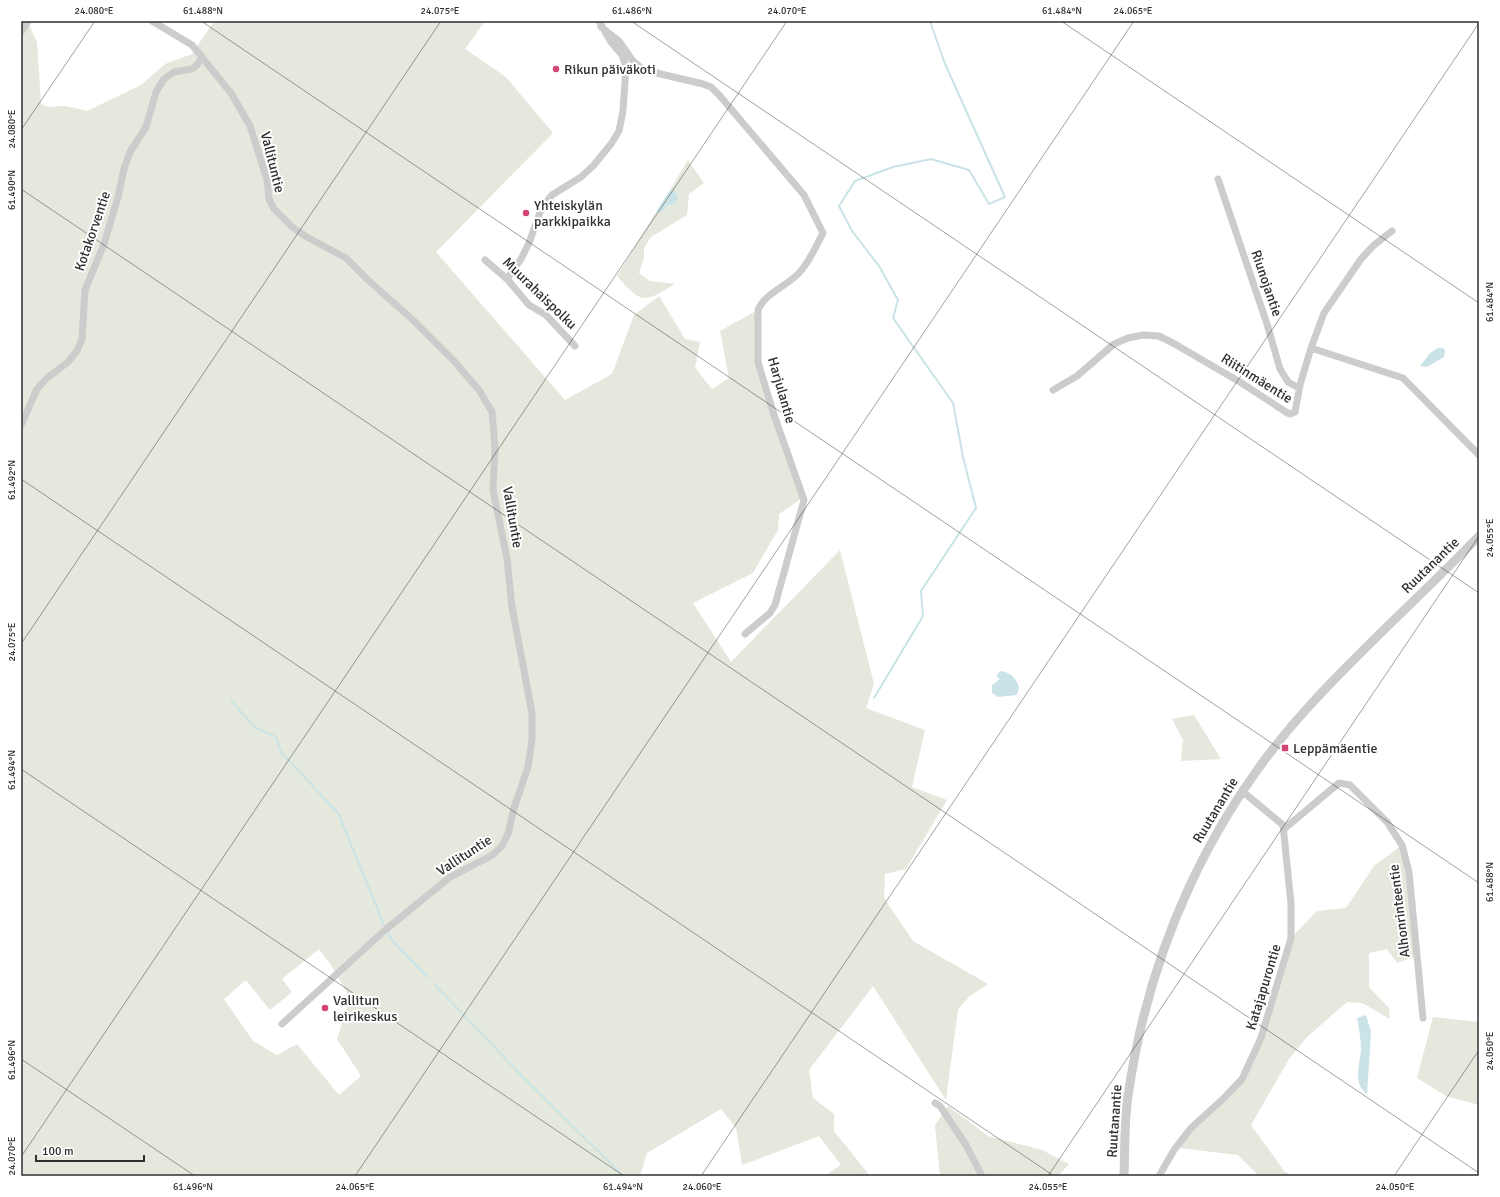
<svg xmlns="http://www.w3.org/2000/svg" width="1500" height="1197" font-family="Signika,sans-serif">
<rect width="100%" height="100%" fill="#fff"/>
<path fill="#e5e8dc" fill-rule="evenodd" d="M 27,21 L 37,42 L 41,104 L 49,107 L 66,106 L 87,111 L 141,85 L 165,64 L 192,54 L 212,24 L 218,21 L 485,21 L 465,49 L 506,77 L 553,133 L 436,252 L 565,400 L 612,374 L 634,315 L 659,296 L 685,339 L 700,342 L 695,368 L 712,389 L 729,378 L 720,331 L 758,310 L 758,354 L 804,497 L 779,514 L 778,530 L 753,573 L 693,603 L 731,662 L 840,550 L 874,684 L 866,708 L 925,730 L 912,787 L 947,800 L 906,869 L 885,874 L 884,898 L 913,941 L 988,984 L 970,996 L 958,1009 L 946,1100 L 873,986 L 809,1070 L 813,1098 L 834,1114 L 834,1131 L 870,1176 L 824,1176 L 841,1165 L 819,1136 L 742,1165 L 736,1128 L 721,1109 L 647,1153 L 640,1176 L 21,1176 L 21,23 ZM 319,949 L 331,965 L 350,998 L 337,1039 L 361,1076 L 339,1095 L 297,1044 L 277,1055 L 253,1041 L 224,999 L 246,980 L 270,1010 L 292,992 L 282,979 Z
M 688,160 L 704,183 L 689,194 L 687,215 L 651,237 L 644,248 L 644,257 L 639,273 L 650,281 L 675,284 C 644,303 642,305 617,276 L 656,212 L 658,213 L 666,206 L 670,206 L 671,190 L 670,190 Z
M 1194,715 L 1221,759 L 1181,761 L 1183,740 L 1172,719 Z
M 1402,845 L 1409,872 L 1414,957 L 1397,963 L 1387,949 L 1369,953 L 1369,987 L 1389,1008 L 1390,1019 L 1362,1003 L 1347,1002 L 1307,1037 L 1289,1059 L 1251,1125 L 1285,1172 L 1295,1176 L 1259,1176 L 1238,1155 L 1179,1148 L 1191,1128 L 1242,1078 L 1261,1038 L 1291,938 L 1317,911 L 1346,908 L 1374,866 Z
M 1433,1017 L 1479,1022 L 1479,1105 L 1446,1096 L 1417,1078 Z
M 948,1106 L 988,1136 L 1042,1150 L 1069,1164 L 1058,1176 L 940,1176 L 935,1125 Z"/>
<path fill="#cae3e6" d="M 670,190 L 675,191 L 678,200 L 672,205 L 666,206 L 664,210 L 658,213 L 656,212 Z
M 1438,348 L 1443,348 L 1445,350 L 1444,357 L 1427,367 L 1420,366 L 1430,353 Z
M 1000,671 C 1010,672 1017,678 1019,688 L 1017,695 L 998,697 L 992,693 L 992,685 L 1000,679 L 996,676 Z
M 1366,1015 L 1371,1032 L 1367,1094 C 1352,1083 1360,1065 1361,1050 C 1361,1039 1359,1029 1357,1018 Z"/>
<g fill="none" stroke-linecap="round" stroke-linejoin="round">
<path stroke="#cae3e6" stroke-width="2" d="M 874,698 L 923,616 L 921,591 L 976,508 L 963,457 L 953,403 L 893,318 L 898,300 L 879,266 L 852,231 L 839,206 L 855,181 L 893,167 L 931,159 L 969,170 L 989,204 L 1005,197 L 945,64 L 930,21
M 231,701 L 256,728 L 276,737 L 281,752 L 338,813 L 385,927
M 387,931 L 392,940 L 427,977
M 435,985 L 522,1076 L 623,1176"/>
<path stroke="#ccc" stroke-width="7" d="M 152,21 L 192,45 L 231,93 L 250,126 L 267,180 L 269,199 L 274,209 L 291,226 L 305,236 L 346,258 L 368,280 L 414,321 L 454,361 L 479,390 L 492,412 L 495,448 L 493,490 L 507,559 L 512,607 L 532,713 L 532,740 L 528,767 L 514,808 L 508,834 L 502,846 L 491,856 L 450,877 L 384,931 L 282,1024
M 601,27 L 619,41 L 633,61 L 644,70 L 703,84 L 711,87 L 720,96 L 804,195 L 823,233 C 816,246 810,261 799,273 C 787,286 765,293 758,310 L 758,362 L 773,412 L 804,500 L 775,605 L 770,613 L 745,634
M 21,32 L 28,21
M 1218,179 L 1267,324 L 1280,369 L 1288,382 L 1299,388
M 485,260 L 507,279 L 529,305 L 546,315 L 575,346
M 507,279 L 521,259 L 529,243 L 542,207 L 552,195 L 581,177 L 593,166 L 611,144 L 619,131 L 623,111 L 626,66 L 622,55 L 611,42 L 599,21
M 1311,348 L 1403,378 L 1479,455
M 1053,390 L 1077,376 L 1114,344 L 1128,338 L 1143,335 L 1159,336 L 1173,343 L 1240,382 L 1286,412 L 1290,414 L 1295,412 L 1300,385 L 1311,348 L 1324,313 L 1361,259 L 1374,245 L 1392,231
M 21,425 L 37,389 L 47,378 L 68,362 L 77,351 L 82,339 L 85,290 L 104,244 L 118,197 L 124,169 L 130,152 L 146,127 L 156,92 L 163,80 L 174,72 L 192,69 L 197,65 L 202,57
M 1284,829 L 1339,783 L 1350,785 L 1387,822 L 1402,845 L 1409,872 L 1423,1018
M 935,1103 L 940,1106 L 966,1145 L 982,1176
M 1159,1176 L 1174,1150 L 1191,1128 L 1225,1097 L 1242,1079 L 1261,1038 L 1291,938 L 1291,904 L 1283,825 L 1242,791"/>
<path stroke="#ccc" stroke-width="9" d="M 1124,1176 C 1125,1149 1124,1123 1128,1096 C 1149,949 1211,812 1312,703 C 1365,645 1424,593 1479,536"/>
</g>
<path fill="none" stroke="#2f2f2f" stroke-width="1" stroke-opacity="0.45" d="M 201,21 L 1479,883M 631,21 L 1479,593M 1061,21 L 1479,303M 21,130 L 95,21M 21,189 L 1479,1173M 21,479 L 1054,1176M 21,644 L 441,21M 21,769 L 624,1176M 21,1059 L 195,1176M 21,1157 L 787,21M 355,1176 L 1134,21M 701,1176 L 1479,23M 1048,1176 L 1479,536M 1394,1176 L 1479,1050"/>
<g fill="#d24574" stroke="#fff" stroke-width="1.5">
<circle cx="556" cy="69" r="4"/>
<circle cx="526" cy="213" r="4"/>
<rect x="1281" y="744" width="8" height="8" rx="2"/>
<circle cx="325" cy="1008" r="4"/>
</g>
<g text-anchor="middle" stroke-width="4" stroke-linejoin="round" paint-order="stroke">
<g font-size="14" fill="#2f2f2f" stroke="#fff" text-anchor="start">
<text x="564" y="74">Rikun päiväkoti</text>
<text x="534" y="210">Yhteiskylän<tspan x="534" dy="16">parkkipaikka</tspan></text>
<text x="1293" y="753">Leppämäentie</text>
<text x="333" y="1005">Vallitun<tspan x="333" dy="16">leirikeskus</tspan></text>
</g>
<g font-size="14" fill="#2f2f2f" stroke="#fff">
<text transform="translate(273 162) rotate(76)" y="5">Vallituntie</text>
<text transform="translate(92 231) rotate(-71)" y="5">Kotakorventie</text>
<text transform="translate(1267 283) rotate(71)" y="5">Riunojantie</text>
<text transform="translate(540 293) rotate(44)" y="5">Muurahaispolku</text>
<text transform="translate(1257 378) rotate(32)" y="5">Riitinmäentie</text>
<text transform="translate(782 390) rotate(74)" y="5">Harjulantie</text>
<text transform="translate(513 517) rotate(80)" y="5">Vallituntie</text>
<text transform="translate(1430 565) rotate(-44)" y="5">Ruutanantie</text>
<text transform="translate(1215 810) rotate(-59)" y="5">Ruutanantie</text>
<text transform="translate(464 855) rotate(-33)" y="5">Vallituntie</text>
<text transform="translate(1399 911) rotate(-97)" y="5">Alhonrinteentie</text>
<text transform="translate(1263 987) rotate(-73)" y="5">Katajapurontie</text>
<text transform="translate(1114 1121) rotate(-86)" y="5">Ruutanantie</text>
</g>
</g>
<rect width="1500" height="1197" fill="none" stroke="#ffffff" stroke-width="44"/>
<path d="M36 1155v6h108v-6" fill="none" stroke="#2f2f2f" stroke-width="2"/>
<text x="42" y="1155" font-size="12" fill="#2f2f2f" stroke="#ffffff" stroke-width="3" paint-order="stroke">100 m</text>
<rect x="22" y="22" width="1456" height="1153" fill="none" stroke="#2f2f2f" stroke-width="1.5"/>
<g font-size="10" text-anchor="middle" fill="#2f2f2f">
<text x="94" y="14">24.080°E</text>
<text x="203" y="14">61.488°N</text>
<text x="440" y="14">24.075°E</text>
<text x="632" y="14">61.486°N</text>
<text x="787" y="14">24.070°E</text>
<text x="1062" y="14">61.484°N</text>
<text x="1133" y="14">24.065°E</text>
<text transform="translate(11 129) rotate(-90)" y="4">24.080°E</text>
<text transform="translate(11 190) rotate(-90)" y="4">61.490°N</text>
<text transform="translate(1489 302) rotate(-90)" y="4">61.484°N</text>
<text transform="translate(11 480) rotate(-90)" y="4">61.492°N</text>
<text transform="translate(1489 538) rotate(-90)" y="4">24.055°E</text>
<text transform="translate(11 642) rotate(-90)" y="4">24.075°E</text>
<text transform="translate(11 770) rotate(-90)" y="4">61.494°N</text>
<text transform="translate(1489 882) rotate(-90)" y="4">61.488°N</text>
<text transform="translate(1489 1051) rotate(-90)" y="4">24.050°E</text>
<text transform="translate(11 1060) rotate(-90)" y="4">61.496°N</text>
<text transform="translate(11 1156) rotate(-90)" y="4">24.070°E</text>
<text x="193" y="1190">61.496°N</text>
<text x="355" y="1190">24.065°E</text>
<text x="623" y="1190">61.494°N</text>
<text x="702" y="1190">24.060°E</text>
<text x="1048" y="1190">24.055°E</text>
<text x="1395" y="1190">24.050°E</text>
</g>
</svg>
